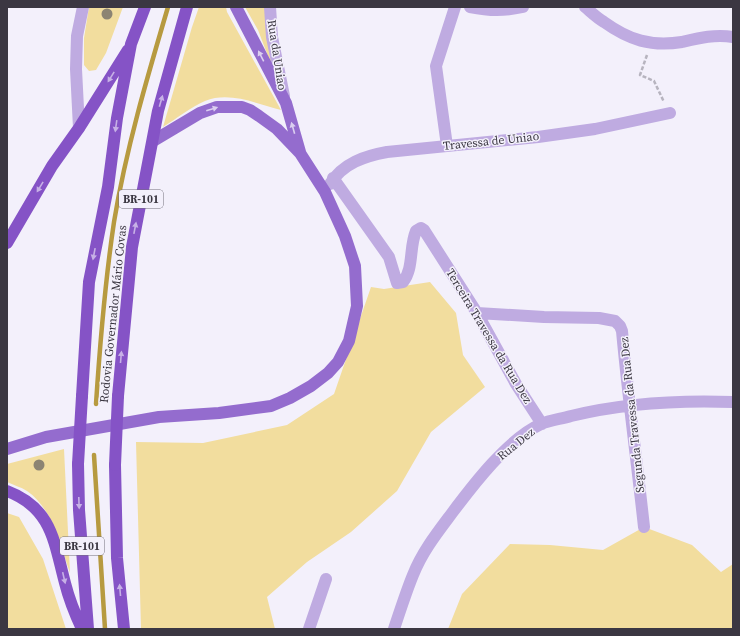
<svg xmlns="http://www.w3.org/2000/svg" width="740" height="636" font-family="'Source Serif 4',serif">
<rect width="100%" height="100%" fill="#f3f0fb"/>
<path fill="#f2dd9e" d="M 89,7 L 123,7 L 106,53 L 96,70 L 89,71 L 84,65 L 84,38 Z
M 199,7 L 226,7 L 227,12 L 281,110 C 257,104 230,91 205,101 C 191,107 176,119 163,127 L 192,27 Z
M 245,7 L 265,7 L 286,103 L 258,30 Z
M 430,282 L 456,313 L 463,355 L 485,387 L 431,432 L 397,491 L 351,532 L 307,562 L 267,597 L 275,629 L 141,629 L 136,442 L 203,443 L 287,425 L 334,394 L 371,287 L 384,289 Z
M 64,449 L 70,573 C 60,544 53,509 27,491 C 21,487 13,485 7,482 L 7,464 Z
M 7,513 L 19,517 L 43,559 L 66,629 L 7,629 Z
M 644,527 L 692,545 L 721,572 L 733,564 L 733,629 L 448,629 L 462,594 L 510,544 L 550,545 L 603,550 Z"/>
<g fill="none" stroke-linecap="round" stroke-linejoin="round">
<path stroke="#b79a40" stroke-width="4.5" d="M 96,404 C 100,343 105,282 114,222 C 126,149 147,78 168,7
M 94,455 L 105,629"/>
<path stroke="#b7b4bf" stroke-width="2.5" stroke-dasharray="4 2" stroke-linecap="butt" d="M 647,55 L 640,75 L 654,81 L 664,102"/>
<path stroke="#bfabe1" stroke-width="12" d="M 270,7 L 272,37 L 284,96
M 470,7 C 490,11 504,11 523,7
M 585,7 C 591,12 597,18 604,22 C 629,40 651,47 682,42 C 699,38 715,34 733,37
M 79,128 L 76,69 L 77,36 L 83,7
M 447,146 L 436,66 L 455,7
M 333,178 L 389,257 L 397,283 L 403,282 C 414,268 409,247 416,231 L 421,228 L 424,230 L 477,313 L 516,384 L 542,424
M 330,184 C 343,163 365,156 387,152 L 538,137 L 595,129 L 670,113
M 477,313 L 544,317 L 599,318 L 615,321 L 620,326 L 622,331 C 628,397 637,462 644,527
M 309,629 L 326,579
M 394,629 C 400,611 406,592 413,575 C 422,552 437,533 452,513 C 473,485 508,439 541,424 C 550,420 561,419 571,416 C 624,403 678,400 733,402"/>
<path stroke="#946cce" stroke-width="12" d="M 236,7 L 286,103 L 300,152
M 7,449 L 46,437 L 159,417 L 219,413 L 271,406 L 290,398 L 311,386 L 328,373 L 338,362 L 349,341 L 357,306 L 355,266 L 345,236 L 325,192 L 300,153 L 277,129 L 259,116 L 250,110 L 242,107 L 217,107 L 200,113 L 153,141"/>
<path stroke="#8553c6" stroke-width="12" d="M 7,243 L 52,166 L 79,128 L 128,50
M 82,396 L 89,282 L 108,187 L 117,118 L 131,44 L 145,7
M 118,396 L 132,247 L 158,111 L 187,7
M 78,464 L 79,510 L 88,629
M 115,465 L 117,558 L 124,629
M 7,491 C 52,508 54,542 65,583 C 69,599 75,614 82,629"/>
<path stroke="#8553c6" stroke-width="12" d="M 78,464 L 82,396
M 115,465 L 118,396"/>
</g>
<g fill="#8c8473">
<circle cx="107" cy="14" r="5.5"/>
<circle cx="39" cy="465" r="5.5"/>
</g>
<defs><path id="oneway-solid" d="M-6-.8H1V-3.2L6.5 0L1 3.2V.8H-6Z"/></defs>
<g fill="#dbcff0">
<use href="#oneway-solid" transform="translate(261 56) rotate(-117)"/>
<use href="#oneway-solid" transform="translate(212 109) rotate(-17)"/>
<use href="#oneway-solid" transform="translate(293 128) rotate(-106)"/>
</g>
<g fill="#c7b1e6">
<use href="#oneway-solid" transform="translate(111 77) rotate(122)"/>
<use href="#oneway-solid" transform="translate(161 101) rotate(-74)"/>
<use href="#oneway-solid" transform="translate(116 126) rotate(98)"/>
<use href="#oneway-solid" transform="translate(40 187) rotate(121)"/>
<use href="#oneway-solid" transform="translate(135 228) rotate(-79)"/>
<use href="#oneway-solid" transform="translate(94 254) rotate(101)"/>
<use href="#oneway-solid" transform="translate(121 357) rotate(-85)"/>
<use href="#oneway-solid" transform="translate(79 503) rotate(88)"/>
<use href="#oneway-solid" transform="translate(64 578) rotate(77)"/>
<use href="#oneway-solid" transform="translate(120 590) rotate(-95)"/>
</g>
<g text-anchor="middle" stroke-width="3" stroke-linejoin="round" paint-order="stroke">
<g fill="#f3f0fb" stroke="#726e7a" stroke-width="1">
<rect x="119" y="190" width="44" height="18" rx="3"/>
<rect x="60" y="537" width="44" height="18" rx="3"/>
</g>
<g font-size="11" font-weight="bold" fill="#3b3742">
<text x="141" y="203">BR-101</text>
<text x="82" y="550">BR-101</text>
</g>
<g font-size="12" fill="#3b3742" stroke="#f3f0fb">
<text transform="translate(277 55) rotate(81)" y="4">Rua da Uniao</text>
<text transform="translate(491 141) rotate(-6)" y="4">Travessa de Uniao</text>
<text transform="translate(113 314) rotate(-84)" y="4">Rodovia Governador Mário Covas</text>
<text transform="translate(489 336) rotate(59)" y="4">Terceira Travessa da Rua Dez</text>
<text transform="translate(632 415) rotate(-96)" y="4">Segunda Travessa da Rua Dez</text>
<text transform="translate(516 444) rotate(-39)" y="4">Rua Dez</text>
</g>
</g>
<rect width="740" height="636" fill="none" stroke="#3b3742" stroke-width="16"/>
</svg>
